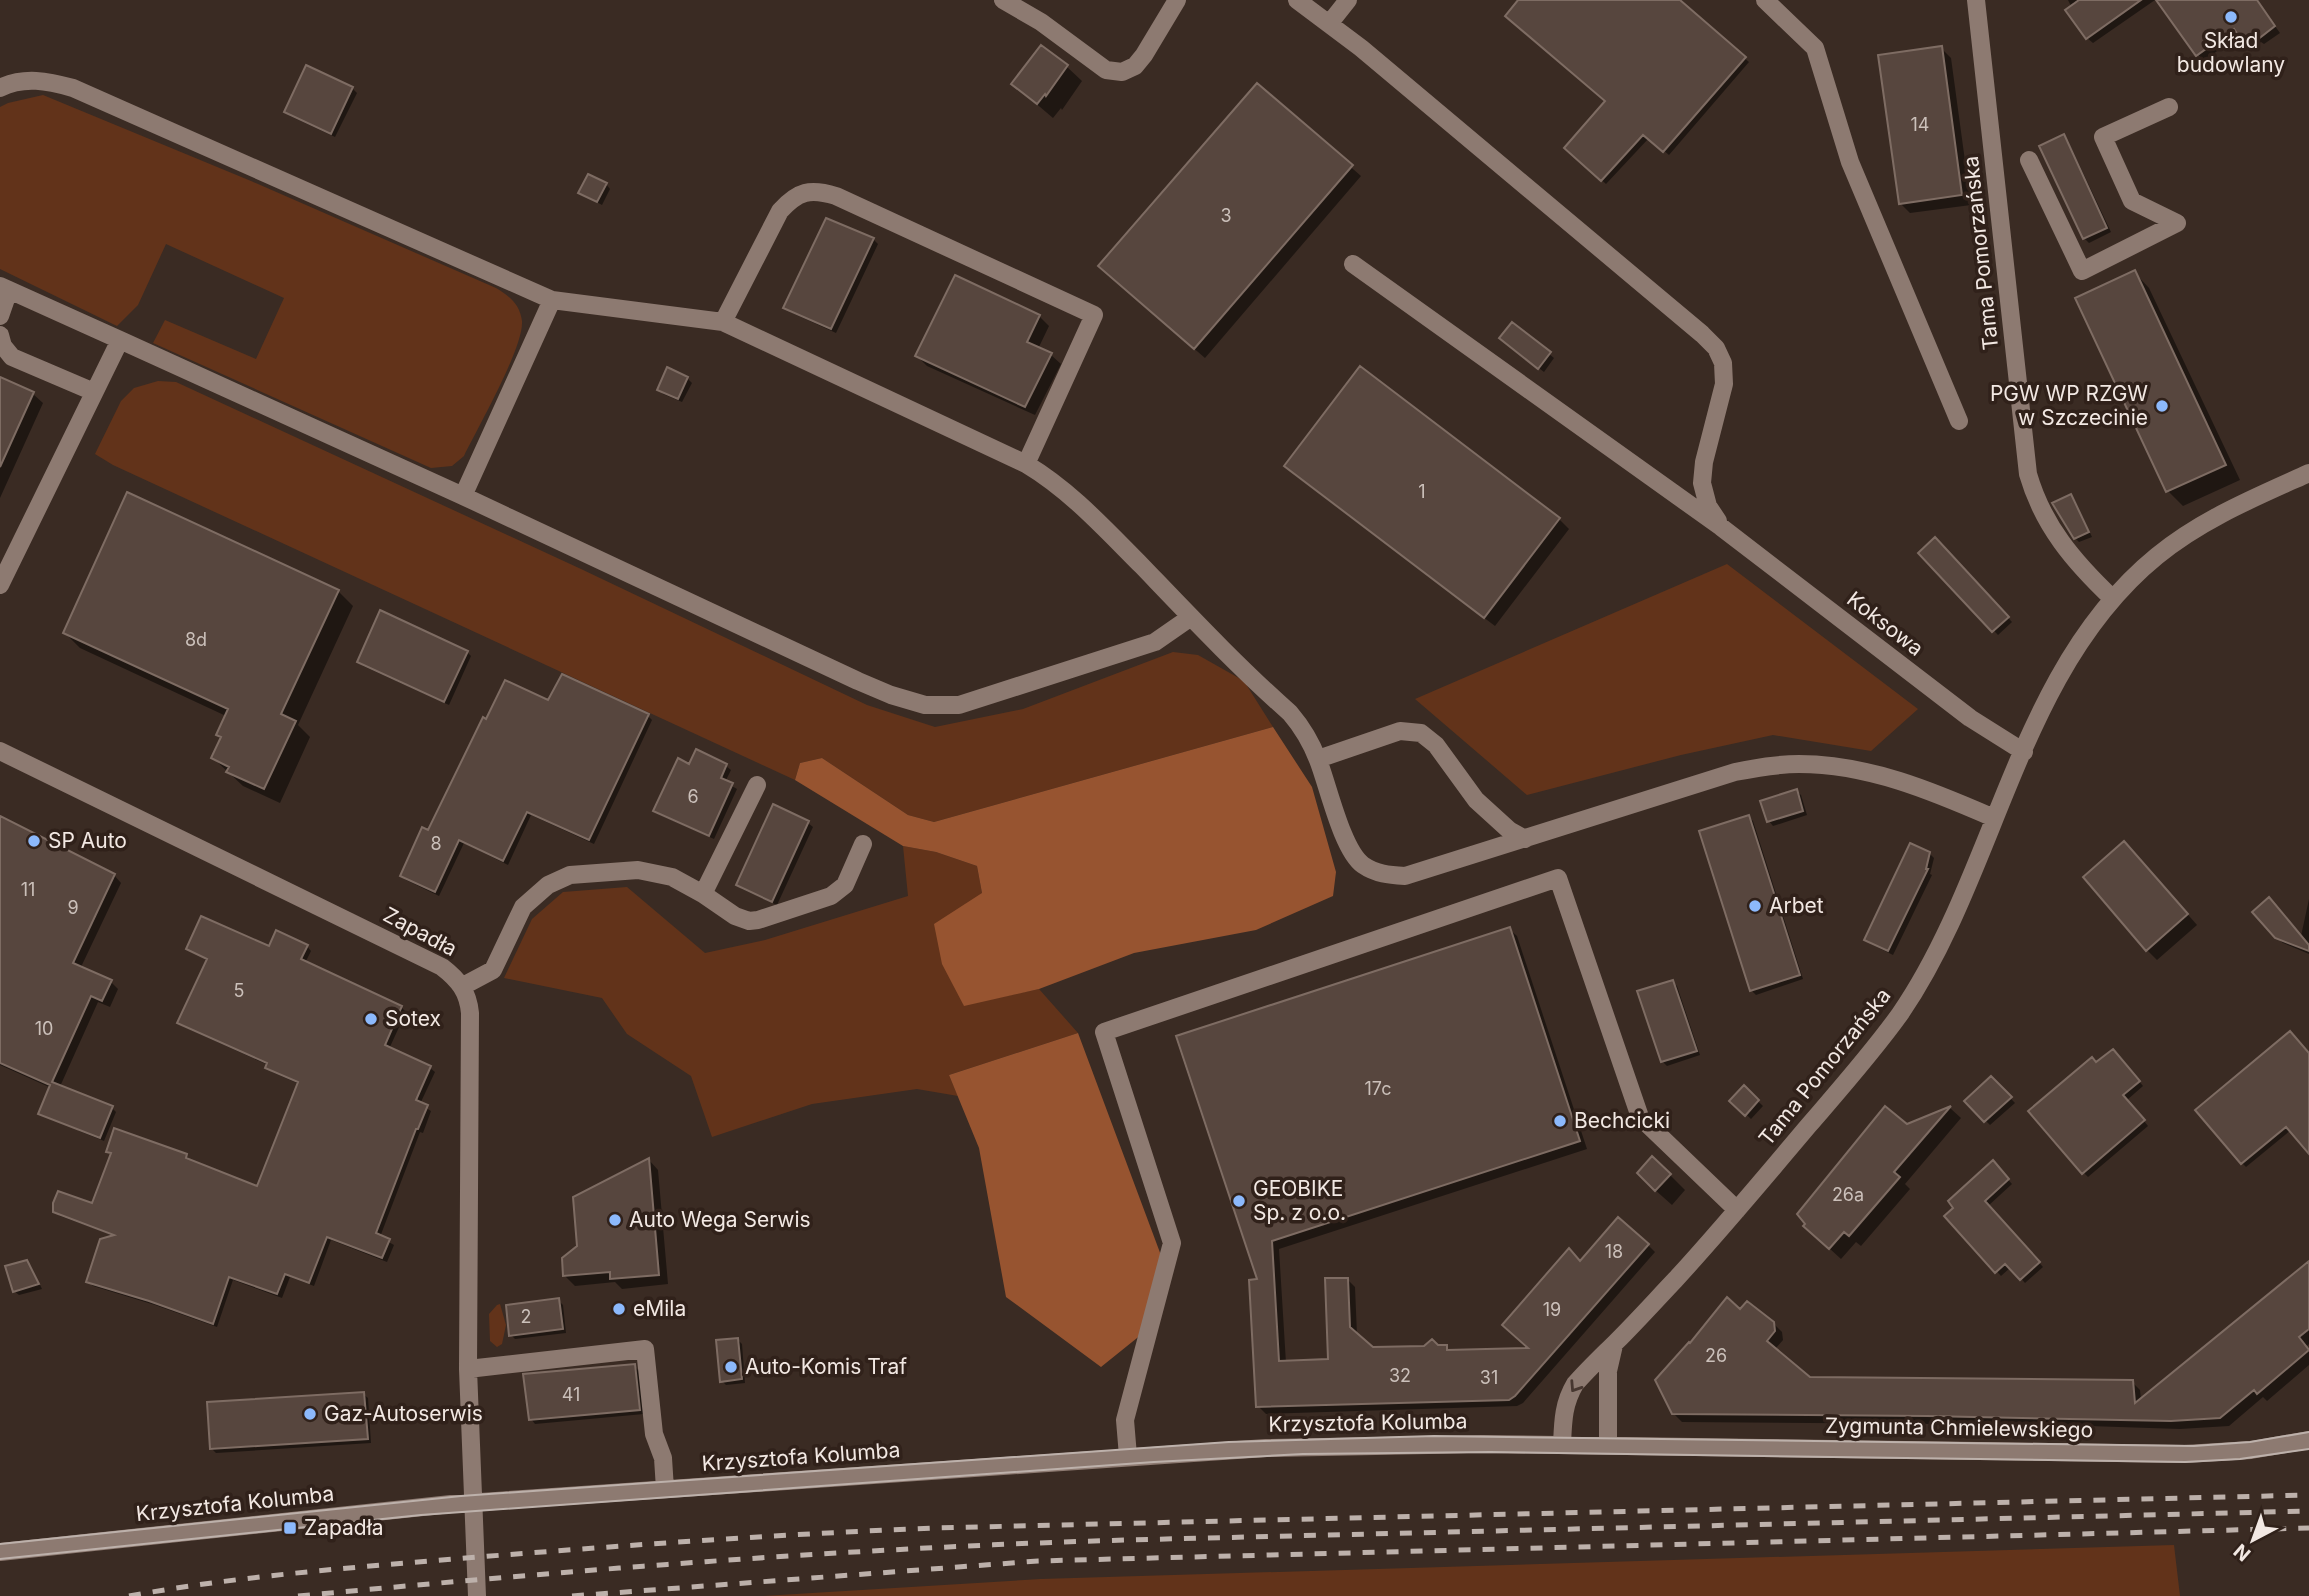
<svg xmlns="http://www.w3.org/2000/svg" width="2309" height="1596" font-family="Inter,sans-serif">
<rect width="100%" height="100%" fill="#3a2b23"/>
<path fill="#62331a" d="M 43,95 L 251,181 L 496,288 C 509,296 520,304 522,321 C 524,347 477,429 464,456 L 452,466 L 431,468 L 153,343 L 165,320 L 256,359 L 284,298 L 166,244 L 138,305 L 117,326 L 0,269 L 0,107 L 8,103 Z
M 158,381 L 176,382 L 581,569 L 867,705 L 935,727 L 1023,709 L 1173,652 L 1198,655 L 1244,681 L 1273,727 L 934,822 L 908,815 L 822,758 L 800,763 L 795,780 L 113,465 L 95,454 L 121,401 L 134,388 Z
M 1727,564 L 1918,709 L 1871,751 L 1773,735 L 1681,755 L 1527,795 L 1415,699 Z
M 903,846 L 936,852 L 977,866 L 982,893 L 963,1005 L 1039,989 L 1078,1033 L 949,1075 L 958,1096 L 917,1089 L 812,1104 L 712,1137 L 691,1076 L 627,1034 L 602,998 L 504,978 L 532,919 L 563,892 L 627,887 L 705,953 L 765,940 L 908,896 Z
M 500,1304 L 506,1325 L 502,1344 L 497,1347 L 490,1341 L 489,1314 L 497,1305 Z
M 2174,1545 L 2180,1596 L 763,1596 L 1041,1579 Z"/>
<path fill="#975430" d="M 1273,727 L 1312,787 L 1336,872 L 1333,896 L 1256,930 L 1134,953 L 1039,989 L 964,1006 L 942,964 L 934,924 L 982,893 L 977,866 L 936,852 L 903,846 L 795,780 L 800,763 L 822,758 L 908,815 L 934,822 Z
M 1078,1033 L 1162,1258 L 1142,1334 L 1101,1367 L 1006,1297 L 979,1148 L 949,1075 Z"/>
<path fill="#0007" d="M 1521,0 L 1677,0 L 1749,62 L 1669,155 L 1649,138 L 1606,184 L 1566,148 L 1607,102 Z
M 2068,0 L 2155,0 L 2093,43 L 2087,38 Z
M 2158,0 L 2256,0 L 2280,33 L 2264,44 L 2261,42 L 2251,48 L 2240,35 L 2203,61 Z
M 1941,48 L 1951,58 L 1971,205 L 1910,213 L 1900,203 Z
M 1066,66 L 1082,81 L 1062,110 L 1061,108 L 1053,118 L 1013,84 Z
M 1257,85 L 1361,176 L 1205,358 L 1110,276 Z
M 352,88 L 357,93 L 335,137 L 290,116 L 286,112 Z
M 2063,136 L 2068,141 L 2111,232 L 2089,243 L 2084,238 Z
M 606,184 L 610,189 L 602,205 L 580,193 Z
M 826,220 L 873,239 L 878,244 L 836,333 L 790,312 L 785,308 Z
M 2134,272 L 2149,288 L 2240,480 L 2183,506 L 2168,491 Z
M 1039,316 L 1049,326 L 1038,349 L 1051,355 L 1061,364 L 1035,415 L 927,366 L 917,356 Z
M 1512,324 L 1554,358 L 1544,372 L 1506,343 Z
M 687,378 L 692,383 L 682,402 L 663,394 L 659,389 Z
M 0,379 L 33,394 L 43,403 L 0,498 Z
M 1286,466 L 1559,519 L 1569,529 L 1495,626 L 1296,476 Z
M 2071,496 L 2075,501 L 2092,537 L 2079,542 L 2075,538 Z
M 1935,539 L 2012,622 L 1998,635 L 1920,553 Z
M 338,591 L 353,606 L 298,725 L 310,737 L 280,803 L 243,786 L 213,758 L 222,739 L 218,735 L 226,716 L 80,648 L 65,633 Z
M 467,652 L 471,656 L 449,705 L 363,666 L 359,661 Z
M 648,716 L 652,720 L 594,844 L 531,815 L 508,865 L 464,843 L 439,896 L 406,880 L 402,876 L 429,833 L 487,721 Z
M 690,766 L 726,766 L 731,770 L 725,782 L 737,789 L 714,839 L 660,815 L 655,811 Z
M 1796,791 L 1801,795 L 1807,815 L 1773,826 L 1769,821 Z
M 773,807 L 808,823 L 813,827 L 777,905 L 742,889 L 738,885 Z
M 1749,817 L 1753,821 L 1803,979 L 1756,995 L 1751,990 Z
M 0,818 L 114,875 L 121,883 L 81,967 L 111,982 L 118,989 L 110,1007 L 98,1002 L 58,1091 L 0,1065 Z
M 1929,853 L 1934,858 L 1930,874 L 1932,875 L 1893,955 L 1871,944 L 1867,940 Z
M 2134,853 L 2197,925 L 2157,960 L 2147,950 Z
M 2309,899 L 2309,954 L 2283,943 L 2276,937 L 2301,936 Z
M 1509,929 L 1517,936 L 1587,1149 L 1279,1249 L 1286,1363 L 1329,1361 L 1348,1280 L 1355,1287 L 1357,1335 L 1373,1349 L 1446,1347 L 1451,1352 L 1532,1350 L 1580,1262 L 1648,1245 L 1655,1252 L 1523,1403 L 1517,1406 L 1266,1414 L 1258,1406 L 1259,1281 L 1178,1037 Z
M 307,946 L 311,951 L 305,963 L 401,1007 L 406,1012 L 389,1049 L 430,1068 L 435,1072 L 420,1104 L 431,1111 L 423,1133 L 420,1132 L 380,1237 L 394,1245 L 387,1262 L 331,1240 L 314,1286 L 290,1277 L 282,1298 L 233,1280 L 217,1327 L 155,1305 L 93,1286 L 88,1281 L 115,1236 L 60,1216 L 55,1211 L 93,1206 L 112,1155 L 108,1151 L 186,1155 L 190,1160 L 258,1188 L 299,1084 L 272,1072 L 267,1067 L 268,1065 L 184,1027 L 179,1022 L 208,961 L 189,949 L 270,949 Z
M 1672,982 L 1677,986 L 1700,1055 L 1667,1066 L 1662,1061 Z
M 2309,1055 L 2309,1151 L 2291,1130 L 2246,1167 L 2242,1163 Z
M 2118,1056 L 2143,1086 L 2127,1100 L 2148,1126 L 2088,1177 L 2084,1173 L 2096,1064 Z
M 1991,1078 L 2015,1103 L 1990,1125 L 1966,1101 Z
M 1744,1088 L 1763,1106 L 1751,1119 L 1732,1101 Z
M 112,1108 L 116,1112 L 104,1141 L 79,1131 L 75,1127 Z
M 1950,1108 L 1961,1118 L 1905,1184 L 1910,1189 L 1861,1246 L 1856,1242 L 1841,1259 L 1817,1237 L 1907,1126 Z
M 649,1160 L 658,1170 L 668,1284 L 622,1289 L 615,1282 L 575,1286 L 565,1276 L 579,1247 Z
M 1993,1163 L 2012,1184 L 1988,1206 L 2043,1267 L 2025,1283 L 2011,1267 L 2001,1276 L 1947,1216 Z
M 1670,1175 L 1685,1190 L 1672,1205 L 1654,1189 Z
M 27,1262 L 31,1266 L 42,1289 L 19,1295 L 14,1291 Z
M 2309,1263 L 2309,1344 L 2306,1347 L 2309,1351 L 2309,1365 L 2267,1401 L 2263,1397 L 2229,1426 L 2180,1429 L 2058,1425 L 1682,1422 L 1673,1413 L 1740,1311 L 1773,1323 L 1782,1332 L 1783,1340 L 1775,1349 L 1809,1379 L 2132,1382 L 2140,1390 L 2141,1400 Z
M 558,1300 L 563,1305 L 566,1333 L 515,1339 L 511,1335 Z
M 737,1339 L 742,1344 L 745,1383 L 726,1385 L 722,1381 Z
M 634,1366 L 639,1371 L 644,1414 L 535,1424 L 531,1419 Z
M 363,1394 L 368,1398 L 371,1443 L 216,1453 L 211,1448 Z"/>
<path fill="#57463e" stroke="#7e6c63" stroke-width="2" d="M 1518,0 L 1680,0 L 1746,57 L 1663,152 L 1643,135 L 1601,181 L 1564,148 L 1605,101 L 1505,16 Z
M 2079,0 L 2141,0 L 2086,39 L 2065,10 Z
M 2156,0 L 2257,0 L 2275,26 L 2257,40 L 2255,37 L 2244,44 L 2234,29 L 2196,56 Z
M 1041,45 L 1068,65 L 1046,96 L 1045,94 L 1037,104 L 1011,84 Z
M 1942,46 L 1962,195 L 1899,204 L 1878,55 Z
M 306,65 L 353,87 L 331,134 L 284,112 Z
M 1257,83 L 1353,165 L 1194,349 L 1098,266 Z
M 2064,134 L 2107,228 L 2083,239 L 2039,146 Z
M 588,174 L 607,183 L 597,202 L 578,193 Z
M 826,218 L 874,238 L 831,329 L 783,308 Z
M 2135,270 L 2226,465 L 2166,492 L 2075,298 Z
M 955,275 L 1040,315 L 1027,342 L 1052,353 L 1025,407 L 915,356 Z
M 1512,322 L 1551,352 L 1538,369 L 1499,338 Z
M 1360,366 L 1560,518 L 1484,618 L 1284,466 Z
M 667,367 L 688,377 L 678,399 L 657,390 Z
M 0,377 L 34,392 L 0,467 Z
M 127,492 L 339,590 L 281,714 L 296,721 L 264,789 L 226,772 L 229,767 L 211,758 L 221,737 L 216,735 L 228,709 L 63,633 Z
M 2071,494 L 2089,532 L 2074,539 L 2052,503 Z
M 1935,537 L 2009,617 L 1992,632 L 1918,553 Z
M 380,610 L 468,651 L 444,702 L 357,662 Z
M 562,674 L 649,714 L 589,840 L 527,812 L 503,861 L 459,840 L 435,892 L 400,876 L 422,827 L 428,830 L 483,717 L 486,719 L 505,680 L 548,700 Z
M 696,749 L 727,764 L 721,778 L 733,783 L 709,836 L 653,811 L 678,758 L 689,764 Z
M 1797,789 L 1803,811 L 1767,822 L 1760,801 Z
M 773,804 L 809,821 L 772,902 L 736,885 Z
M 1749,815 L 1800,975 L 1750,991 L 1699,831 Z
M 0,816 L 115,874 L 73,963 L 112,980 L 102,1001 L 91,996 L 52,1082 L 113,1106 L 100,1138 L 38,1114 L 50,1085 L 0,1063 Z
M 2124,841 L 2188,914 L 2146,951 L 2083,877 Z
M 1910,843 L 1930,852 L 1926,869 L 1928,869 L 1888,951 L 1864,940 Z
M 2269,897 L 2309,945 L 2309,951 L 2275,938 L 2252,912 Z
M 201,916 L 269,946 L 276,930 L 308,945 L 301,959 L 402,1006 L 385,1045 L 431,1066 L 416,1100 L 428,1105 L 418,1129 L 416,1129 L 376,1233 L 390,1239 L 382,1258 L 327,1237 L 309,1283 L 285,1274 L 277,1294 L 229,1277 L 213,1324 L 149,1301 L 86,1282 L 100,1239 L 114,1235 L 53,1212 L 53,1203 L 58,1191 L 92,1203 L 111,1153 L 106,1152 L 114,1128 L 187,1154 L 186,1158 L 257,1186 L 298,1082 L 265,1068 L 267,1063 L 177,1023 L 207,959 L 186,949 Z
M 1510,927 L 1580,1141 L 1272,1241 L 1279,1361 L 1328,1359 L 1325,1278 L 1348,1278 L 1350,1327 L 1373,1347 L 1424,1346 L 1432,1339 L 1438,1345 L 1447,1345 L 1447,1350 L 1528,1348 L 1502,1325 L 1569,1248 L 1580,1261 L 1618,1217 L 1649,1244 L 1515,1396 L 1509,1400 L 1256,1407 L 1249,1280 L 1257,1279 L 1176,1036 Z
M 1673,980 L 1697,1051 L 1661,1062 L 1637,991 Z
M 2290,1031 L 2309,1053 L 2309,1154 L 2286,1127 L 2241,1164 L 2195,1110 Z
M 2113,1049 L 2140,1081 L 2123,1095 L 2145,1120 L 2082,1174 L 2028,1111 L 2092,1057 L 2096,1062 Z
M 1991,1076 L 2012,1097 L 1984,1122 L 1964,1101 Z
M 1744,1085 L 1759,1100 L 1745,1116 L 1729,1101 Z
M 1885,1106 L 1907,1124 L 1951,1106 L 1894,1172 L 1900,1177 L 1849,1236 L 1844,1232 L 1829,1249 L 1803,1226 L 1805,1224 L 1797,1214 Z
M 1652,1156 L 1671,1174 L 1655,1191 L 1637,1173 Z
M 649,1158 L 659,1275 L 610,1279 L 610,1272 L 563,1276 L 562,1258 L 577,1246 L 573,1197 Z
M 1993,1160 L 2009,1179 L 1985,1201 L 2040,1262 L 2020,1280 L 2005,1264 L 1995,1273 L 1944,1216 L 1953,1208 L 1948,1201 Z
M 27,1260 L 39,1284 L 13,1292 L 5,1266 Z
M 2309,1261 L 2309,1329 L 2299,1337 L 2309,1350 L 2257,1394 L 2254,1390 L 2220,1418 L 2171,1421 L 1927,1416 L 1672,1414 L 1655,1380 L 1689,1342 L 1690,1343 L 1727,1297 L 1740,1309 L 1747,1301 L 1774,1322 L 1775,1331 L 1767,1341 L 1810,1377 L 2133,1380 L 2135,1403 Z
M 559,1298 L 563,1329 L 509,1336 L 506,1305 Z
M 738,1338 L 742,1379 L 720,1382 L 716,1340 Z
M 635,1364 L 640,1410 L 529,1420 L 523,1374 Z
M 364,1392 L 368,1439 L 210,1449 L 207,1402 Z"/>
<g fill="none" stroke-linecap="round" stroke-linejoin="round">
<path stroke="#8d7a71" stroke-width="18" d="M 1003,0 L 1041,22 L 1106,70 L 1122,72 L 1135,66 L 1144,55 L 1177,0
M 1297,0 L 1361,48 L 1702,334 L 1716,348 L 1723,363 L 1724,384 L 1704,462 L 1702,483 L 1708,506 L 1718,521
M 1765,0 L 1815,48 L 1850,162 L 1959,421
M 1976,0 L 2028,474 C 2043,526 2074,562 2113,599
M 1329,24 L 1348,0
M 0,88 C 24,76 48,81 73,88 L 552,300 L 723,322
M 2169,107 L 2103,137 L 2132,201 L 2177,223
M 2029,160 L 2082,271 L 2177,223
M 1353,264 L 1721,527 L 1970,718 L 2024,752
M 0,286 L 120,340
M 0,316 L 9,290
M 0,335 L 3,346 L 12,357 L 94,392
M 1026,464 L 1094,315 L 836,196 C 810,188 798,191 780,211 L 723,322 L 1026,464 C 1071,491 1105,529 1142,566 C 1190,616 1238,667 1290,713 C 1302,727 1311,742 1318,760 C 1328,785 1342,850 1363,865 C 1376,874 1389,875 1405,876 L 1735,772 C 1756,768 1777,764 1799,764 C 1868,764 1932,791 1994,818
M 463,496 L 858,681 L 891,695 L 925,705 L 959,705 L 1155,642 L 1191,617
M 0,585 L 120,340 L 463,496 L 552,300
M 0,751 L 442,967 C 459,980 468,992 470,1013 L 468,1369 L 477,1596
M 1318,759 L 1400,731 L 1421,733 L 1436,745 L 1476,800 L 1509,830 L 1525,839
M 703,894 L 757,785
M 463,986 L 493,970 L 523,907 L 548,885 L 570,875 L 638,870 L 672,877 L 703,894 L 735,916 L 749,921 L 758,920 L 831,896 L 845,885 L 863,844
M 468,1369 L 645,1349 L 654,1434 L 663,1458 L 665,1489
M 1562,1445 C 1563,1422 1563,1404 1575,1384 C 1588,1369 1603,1355 1617,1341 C 1637,1321 1656,1300 1675,1280 C 1721,1230 1765,1177 1809,1125 C 1840,1089 1872,1053 1900,1014 C 1998,871 2017,670 2157,556 C 2202,519 2256,497 2309,473
M 1608,1446 L 1608,1371 L 1614,1345
M 1128,1456 L 1125,1420 L 1172,1243 L 1104,1032 L 1558,878 L 1640,1117 L 1737,1210
M 0,1552 L 451,1504 L 1266,1448 L 1482,1444 L 2185,1454 L 2251,1450 L 2309,1440"/>
<path stroke="#bdb1ab" stroke-width="2" d="M 0,1544 L 461,1496 L 1229,1442 L 1434,1436 L 2194,1446 L 2250,1442 L 2309,1432
M 0,1559 L 421,1515 L 1154,1462 L 1303,1454 L 1490,1452 L 2185,1462 L 2240,1459 L 2309,1449"/>
<path stroke="#bdb1ab" stroke-width="5" stroke-dasharray="12 12" stroke-linecap="butt" d="M 129,1596 C 244,1575 361,1567 478,1557 C 630,1545 782,1534 934,1528 L 2309,1495
M 298,1596 C 573,1570 849,1548 1125,1540 L 2309,1511
M 572,1596 L 1038,1561 L 2309,1528"/>
</g>
<defs><path id="oneway-chevron" d="M-2-3.5L2.5 0L-2 3.5" fill="none" stroke-width="1.6" stroke-linecap="round" stroke-linejoin="round" transform="scale(1.75)"/></defs>
<use stroke="#473730" href="#oneway-chevron" transform="translate(1575 1387) rotate(123)"/>
<g fill="#8cb9fc" stroke="#30211a" stroke-width="2.5">
<circle cx="2231" cy="17" r="7"/>
<circle cx="2162" cy="406" r="7"/>
<circle cx="34" cy="841" r="7"/>
<circle cx="1755" cy="906" r="7"/>
<circle cx="371" cy="1019" r="7"/>
<circle cx="1560" cy="1121" r="7"/>
<circle cx="1239" cy="1201" r="7"/>
<circle cx="615" cy="1220" r="7"/>
<circle cx="619" cy="1309" r="7"/>
<circle cx="731" cy="1367" r="7"/>
<circle cx="310" cy="1414" r="7"/>
<rect x="283" y="1521" width="14" height="14" rx="3.5"/>
</g>
<g text-anchor="middle" stroke-width="7" stroke-linejoin="round" paint-order="stroke">
<g font-size="18" fill="#cbc0ba">
<text x="1920" y="131">14</text>
<text x="1226" y="222">3</text>
<text x="1422" y="498">1</text>
<text x="196" y="646">8d</text>
<text x="693" y="803">6</text>
<text x="436" y="850">8</text>
<text x="28" y="896">11</text>
<text x="73" y="914">9</text>
<text x="239" y="997">5</text>
<text x="44" y="1035">10</text>
<text x="1378" y="1095">17c</text>
<text x="1848" y="1201">26a</text>
<text x="1614" y="1258">18</text>
<text x="1552" y="1316">19</text>
<text x="526" y="1323">2</text>
<text x="1716" y="1362">26</text>
<text x="1400" y="1382">32</text>
<text x="1489" y="1384">31</text>
<text x="571" y="1401">41</text>
</g>
<g font-size="21" fill="#f2e8e3" stroke="#30211a" text-anchor="start">
<text x="2231" y="48" text-anchor="middle">Skład<tspan x="2231" dy="24">budowlany</tspan></text>
<text x="2148" y="401" text-anchor="end">PGW WP RZGW<tspan x="2148" dy="24">w Szczecinie</tspan></text>
<text x="48" y="848">SP Auto</text>
<text x="1769" y="913">Arbet</text>
<text x="385" y="1026">Sotex</text>
<text x="1574" y="1128">Bechcicki</text>
<text x="1253" y="1196">GEOBIKE<tspan x="1253" dy="24">Sp. z o.o.</tspan></text>
<text x="629" y="1227">Auto Wega Serwis</text>
<text x="633" y="1316">eMila</text>
<text x="745" y="1374">Auto-Komis Traf</text>
<text x="324" y="1421">Gaz-Autoserwis</text>
<text x="304" y="1535">Zapadła</text>
</g>
<g font-size="21" fill="#f2e8e3" stroke="#30211a">
<text transform="translate(1981 253) rotate(-96)" y="7">Tama Pomorzańska</text>
<text transform="translate(1885 624) rotate(38)" y="7">Koksowa</text>
<text transform="translate(420 932) rotate(28)" y="7">Zapadła</text>
<text transform="translate(1825 1067) rotate(-51)" y="7">Tama Pomorzańska</text>
<text transform="translate(1368 1423) rotate(-1)" y="7">Krzysztofa Kolumba</text>
<text transform="translate(1959 1428) rotate(1)" y="7">Zygmunta Chmielewskiego</text>
<text transform="translate(801 1457) rotate(-4)" y="7">Krzysztofa Kolumba</text>
<text transform="translate(235 1504) rotate(-6)" y="7">Krzysztofa Kolumba</text>
</g>
</g>
<g transform="translate(2253 1540) rotate(221)" stroke="#30211a" stroke-width="5" paint-order="stroke">
<path d="M0-5L12 26L0 18L-12 26Z" fill="#f2e8e3"/>
<text y="-10" font-size="19" font-weight="bold" text-anchor="middle" fill="#f2e8e3">N</text>
</g>
</svg>
